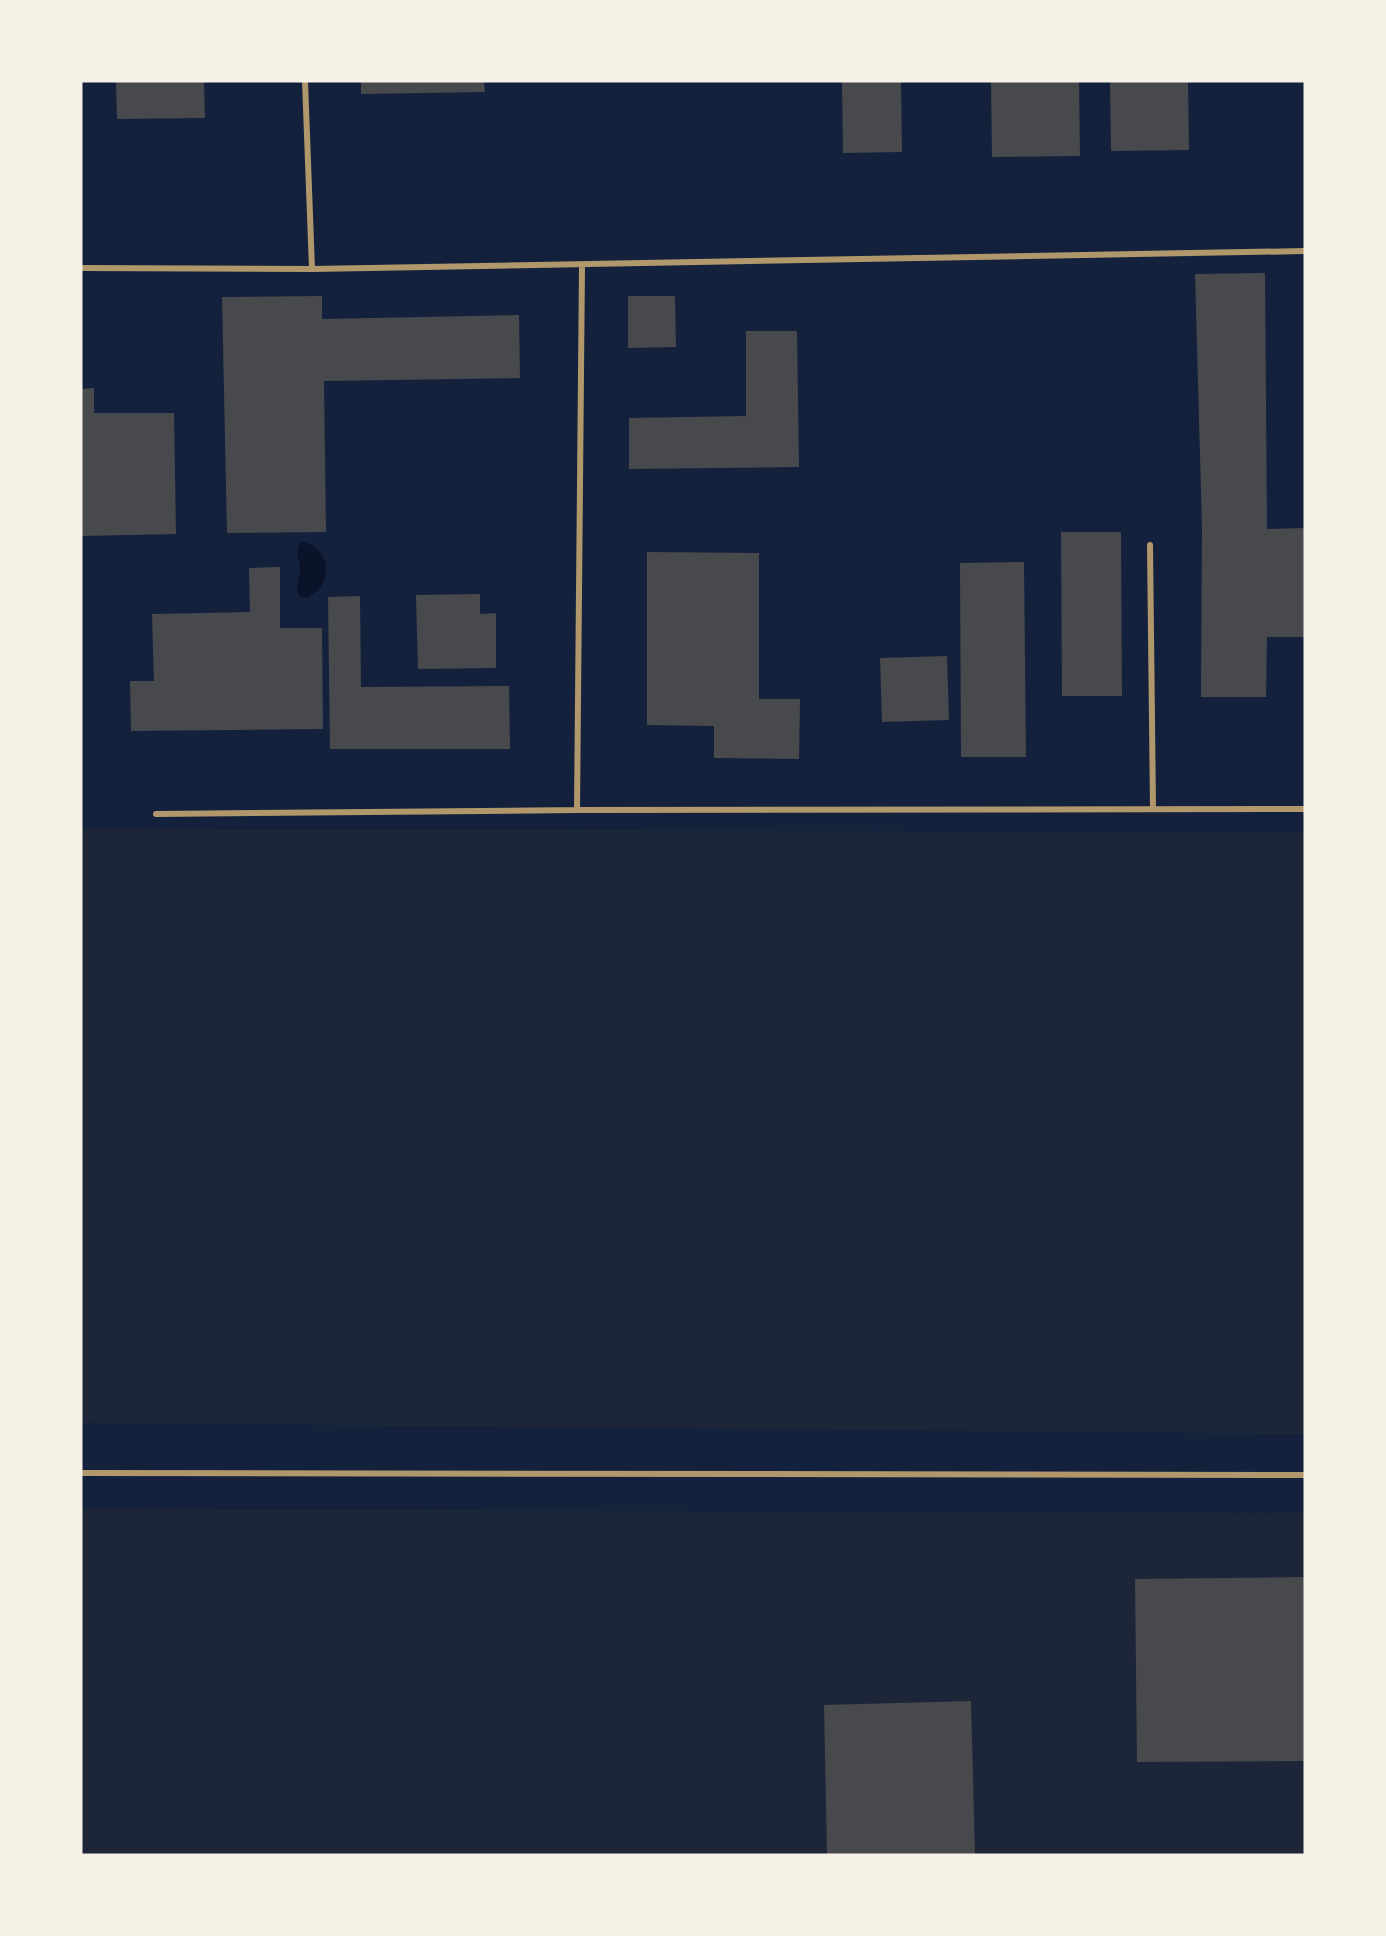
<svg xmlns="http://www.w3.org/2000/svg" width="1386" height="1936" font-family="Signika,sans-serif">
<rect width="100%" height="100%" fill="#14213d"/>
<path fill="#1d2539" d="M 81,829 L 1305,832 L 1305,1434 L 81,1423 Z
M 81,1509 L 1305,1513 L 1305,1855 L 81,1855 Z"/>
<path fill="#0b132b" d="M 301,541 C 319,544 331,562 324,581 C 321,588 314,593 308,598 L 301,597 L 297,592 C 297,585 299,578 300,571 C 301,559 293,555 301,541 Z"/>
<path fill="#48494c" d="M 116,81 L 204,81 L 205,118 L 117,119 Z
M 361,81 L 484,81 L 485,92 L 361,94 Z
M 842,81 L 901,81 L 902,152 L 843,153 Z
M 991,81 L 1079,81 L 1080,156 L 992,157 Z
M 1110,81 L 1188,81 L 1189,150 L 1111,151 Z
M 1265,273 L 1267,529 L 1305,528 L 1305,637 L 1267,637 L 1266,697 L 1201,697 L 1202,528 L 1195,274 Z
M 322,296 L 322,319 L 519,315 L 520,378 L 324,381 L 326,532 L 227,533 L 222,297 Z
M 628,296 L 675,296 L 676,347 L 628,348 Z
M 746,331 L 797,331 L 799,467 L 629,469 L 629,418 L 746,416 Z
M 94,388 L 94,413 L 174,413 L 176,534 L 81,536 L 81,389 Z
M 1061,532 L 1121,532 L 1122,696 L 1062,696 Z
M 647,552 L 759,553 L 759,699 L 800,699 L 799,759 L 714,758 L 714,726 L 647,725 Z
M 1024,562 L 1026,757 L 961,757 L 960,563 Z
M 280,567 L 280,628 L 322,628 L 323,729 L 131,731 L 130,681 L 154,681 L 152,614 L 250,612 L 249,568 Z
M 480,594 L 480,614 L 496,613 L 496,668 L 418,669 L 416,595 Z
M 360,596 L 361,687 L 509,686 L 510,749 L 330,749 L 328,597 Z
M 947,656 L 949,720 L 882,722 L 880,658 Z
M 1305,1577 L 1305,1761 L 1137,1762 L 1135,1579 Z
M 971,1701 L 975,1855 L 827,1855 L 824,1705 Z"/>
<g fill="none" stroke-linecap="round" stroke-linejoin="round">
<path stroke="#b1986c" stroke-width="6" d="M 305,81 L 312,269
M 81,268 L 312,269 L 1305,251
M 1150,545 L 1153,808
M 577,810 L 582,265
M 156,814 L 577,810 L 1305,809
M 81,1473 L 1305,1475"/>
</g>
<rect width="1386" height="1936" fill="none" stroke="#f6f1e7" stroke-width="165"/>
</svg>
